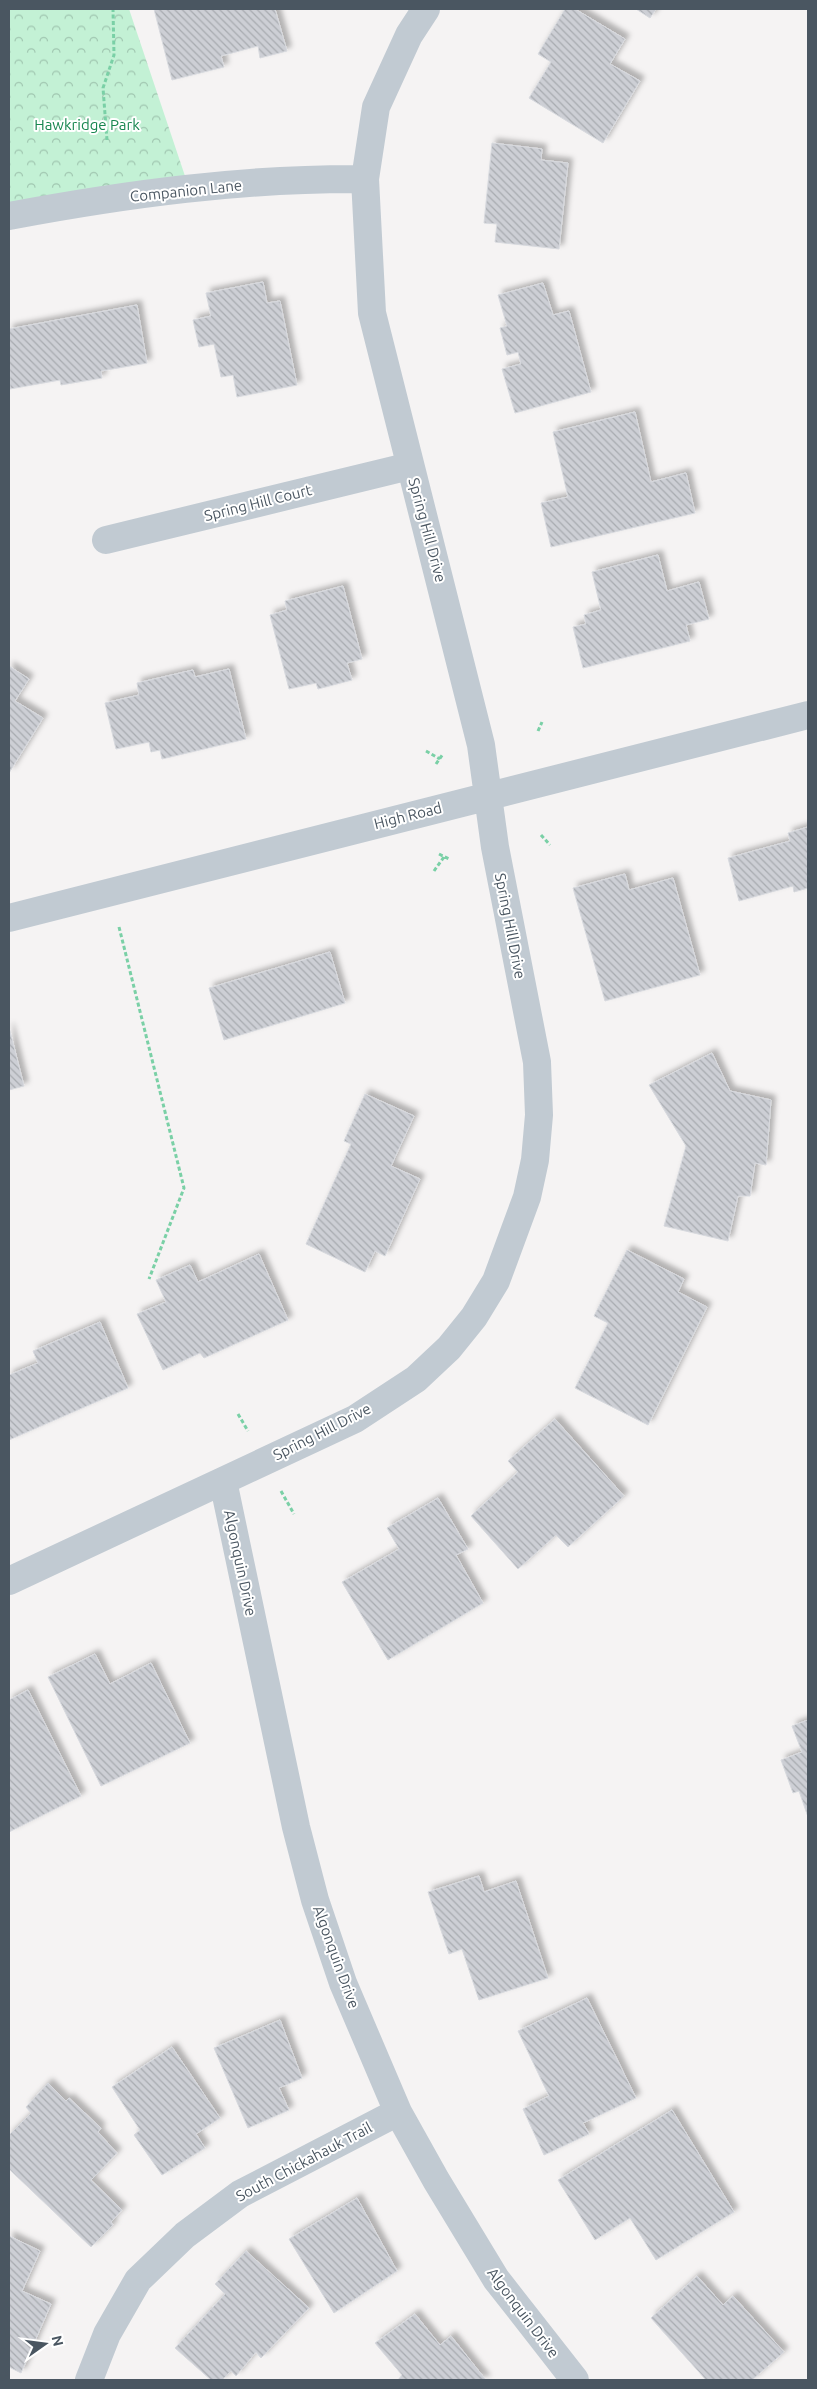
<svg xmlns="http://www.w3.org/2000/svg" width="817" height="2389" font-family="Ubuntu,sans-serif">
<defs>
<pattern id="park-crowns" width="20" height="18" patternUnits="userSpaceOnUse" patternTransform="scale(1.25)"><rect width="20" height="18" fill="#c3f1d5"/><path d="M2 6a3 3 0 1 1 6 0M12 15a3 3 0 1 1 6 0" fill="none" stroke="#a0c6b0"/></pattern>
<pattern id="building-back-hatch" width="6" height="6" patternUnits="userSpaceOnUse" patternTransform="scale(1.25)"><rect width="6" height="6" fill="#cdcfd5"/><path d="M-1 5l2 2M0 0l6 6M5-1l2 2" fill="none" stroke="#a8abb0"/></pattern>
<filter id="shadow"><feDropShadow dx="4.5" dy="-4.5" stdDeviation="2.5" flood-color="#0004"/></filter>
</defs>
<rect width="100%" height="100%" fill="#f5f3f3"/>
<path fill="url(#park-crowns)" d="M 9,9 L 129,9 L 189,188 L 9,216 Z"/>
<path fill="url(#building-back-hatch)" stroke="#d7d9de" filter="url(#shadow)" d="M 154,9 L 275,9 L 287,51 L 260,58 L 258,46 L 221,56 L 224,67 L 172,80 Z
M 565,9 L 575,9 L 625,39 L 610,64 L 640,81 L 603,143 L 529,98 L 551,62 L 538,54 Z
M 636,9 L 656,9 L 650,18 Z
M 492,143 L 542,149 L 541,160 L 568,163 L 559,249 L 495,242 L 497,224 L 484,223 Z
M 263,282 L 267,303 L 280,301 L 297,385 L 237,397 L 233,375 L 221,377 L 214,344 L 199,347 L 193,320 L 211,316 L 206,293 Z
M 543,283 L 553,315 L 569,311 L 591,392 L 515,413 L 502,369 L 521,364 L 518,352 L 507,355 L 500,328 L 507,326 L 498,295 Z
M 137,305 L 147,363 L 101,371 L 102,378 L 61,385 L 60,380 L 10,389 L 9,329 Z
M 635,412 L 651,482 L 686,473 L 695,513 L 551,547 L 541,503 L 568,497 L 553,432 Z
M 658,555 L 667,591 L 699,582 L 709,619 L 686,625 L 690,641 L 583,668 L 573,627 L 586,624 L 584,615 L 601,610 L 592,572 Z
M 343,586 L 362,659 L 347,663 L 352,680 L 318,689 L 316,683 L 289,689 L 270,615 L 287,610 L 285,601 Z
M 9,666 L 29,679 L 15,701 L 43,718 L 9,773 Z
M 229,669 L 246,739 L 162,759 L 160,750 L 151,752 L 149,742 L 116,749 L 105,703 L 139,695 L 137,683 L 193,670 L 195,677 Z
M 808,827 L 808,888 L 794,892 L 793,886 L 739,901 L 728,858 L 790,841 L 788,833 Z
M 625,874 L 629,890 L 673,878 L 700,975 L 605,1001 L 573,888 Z
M 330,952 L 345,1003 L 224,1040 L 209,988 Z
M 9,1027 L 24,1086 L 9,1090 Z
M 712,1053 L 730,1091 L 771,1100 L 766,1165 L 755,1163 L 750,1196 L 738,1196 L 728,1241 L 664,1226 L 686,1146 L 649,1085 Z
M 365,1094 L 414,1116 L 391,1166 L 420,1179 L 385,1256 L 375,1251 L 365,1272 L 306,1244 L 351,1144 L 344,1141 Z
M 627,1250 L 684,1279 L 678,1292 L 707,1307 L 648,1425 L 575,1388 L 608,1323 L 594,1316 Z
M 259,1254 L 288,1320 L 204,1358 L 200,1353 L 163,1370 L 137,1314 L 166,1302 L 156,1280 L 190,1265 L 198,1282 Z
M 100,1322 L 128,1388 L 9,1440 L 9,1375 L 38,1363 L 33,1351 Z
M 555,1419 L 624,1496 L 568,1547 L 556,1535 L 518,1569 L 471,1516 L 518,1472 L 508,1461 Z
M 438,1498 L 468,1549 L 456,1555 L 483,1603 L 388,1660 L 342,1582 L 399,1549 L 387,1528 Z
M 95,1654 L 110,1684 L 151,1663 L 190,1743 L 101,1786 L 48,1677 Z
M 28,1690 L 81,1796 L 9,1832 L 9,1700 Z
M 808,1720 L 808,1817 L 799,1791 L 793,1793 L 781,1760 L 802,1752 L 792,1726 Z
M 479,1876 L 484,1892 L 516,1881 L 548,1978 L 479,2000 L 462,1949 L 449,1954 L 428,1892 Z
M 587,1998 L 636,2098 L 583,2123 L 589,2134 L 544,2155 L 523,2109 L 549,2096 L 518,2031 Z
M 280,2020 L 302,2078 L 279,2088 L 289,2110 L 248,2128 L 214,2048 Z
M 172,2047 L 220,2118 L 196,2134 L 205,2148 L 162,2175 L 134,2135 L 140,2130 L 112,2087 Z
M 48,2083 L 66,2101 L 69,2098 L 101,2128 L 98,2132 L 117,2153 L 91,2180 L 122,2210 L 111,2222 L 113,2225 L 91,2247 L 9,2169 L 9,2135 L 31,2113 L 26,2107 Z
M 672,2110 L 734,2212 L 656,2260 L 630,2218 L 595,2240 L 558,2180 Z
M 357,2198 L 397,2271 L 334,2313 L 289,2239 Z
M 9,2236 L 40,2251 L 22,2291 L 51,2304 L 21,2373 L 9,2367 Z
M 246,2251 L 309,2308 L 261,2358 L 256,2352 L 236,2376 L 231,2371 L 222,2380 L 211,2380 L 175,2348 L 225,2294 L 215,2284 Z
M 697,2276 L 723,2305 L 733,2296 L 784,2352 L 752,2380 L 706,2380 L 651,2318 Z
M 415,2314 L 440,2345 L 451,2336 L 486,2380 L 398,2380 L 402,2375 L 375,2343 Z"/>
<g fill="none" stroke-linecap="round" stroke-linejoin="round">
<path stroke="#7ad0a6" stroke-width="3" stroke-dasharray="4 2.5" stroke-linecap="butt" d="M 107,140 L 103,88 L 114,55 L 113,9
M 538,731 L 542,722
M 426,751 L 440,759
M 436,764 L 443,754
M 541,835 L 550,845
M 439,854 L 449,859
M 434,871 L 444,857
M 119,927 L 184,1188 L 149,1279
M 238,1414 L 248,1431
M 281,1491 L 294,1514"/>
<path stroke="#c1cad2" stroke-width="28" d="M 9,216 C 126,194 245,178 365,179
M 106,540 L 410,466
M 9,918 L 808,715
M 223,1481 L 296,1827 L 315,1900 L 343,1983 L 398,2112 L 436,2180 L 496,2279 L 575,2380
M 9,1581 L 355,1419 L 416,1379 L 449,1348 L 474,1317 L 496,1281 L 527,1197 L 535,1160 L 539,1115 L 537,1062 L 495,847 L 481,745 L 372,313 L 365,179 L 376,107 L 409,35 L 426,9
M 89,2380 L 107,2334 L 138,2280 L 185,2235 L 240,2194 L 398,2112"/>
</g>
<g text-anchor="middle" stroke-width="4" stroke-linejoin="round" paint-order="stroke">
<g font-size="15" fill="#17864f" stroke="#fff">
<text x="87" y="130">Hawkridge Park</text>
</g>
<g font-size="15" fill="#4a5661" stroke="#fff">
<text transform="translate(186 191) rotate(-6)" y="5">Companion Lane</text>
<text transform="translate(258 503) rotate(-14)" y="5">Spring Hill Court</text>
<text transform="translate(427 530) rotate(75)" y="5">Spring Hill Drive</text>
<text transform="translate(408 816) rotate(-14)" y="5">High Road</text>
<text transform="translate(510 926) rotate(79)" y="5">Spring Hill Drive</text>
<text transform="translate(322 1432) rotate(-27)" y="5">Spring Hill Drive</text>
<text transform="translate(240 1563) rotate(78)" y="5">Algonquin Drive</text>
<text transform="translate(336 1957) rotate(70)" y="5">Algonquin Drive</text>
<text transform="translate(304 2162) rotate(-28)" y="5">South Chickahauk Trail</text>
<text transform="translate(523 2313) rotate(53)" y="5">Algonquin Drive</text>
</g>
</g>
<rect width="817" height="2389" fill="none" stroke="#4a5661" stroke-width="20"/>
<g transform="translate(45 2344) rotate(76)" stroke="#ffffff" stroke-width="4" paint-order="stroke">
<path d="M0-4L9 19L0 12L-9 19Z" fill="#4a5661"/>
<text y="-8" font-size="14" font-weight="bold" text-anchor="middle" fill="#4a5661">N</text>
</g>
</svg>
